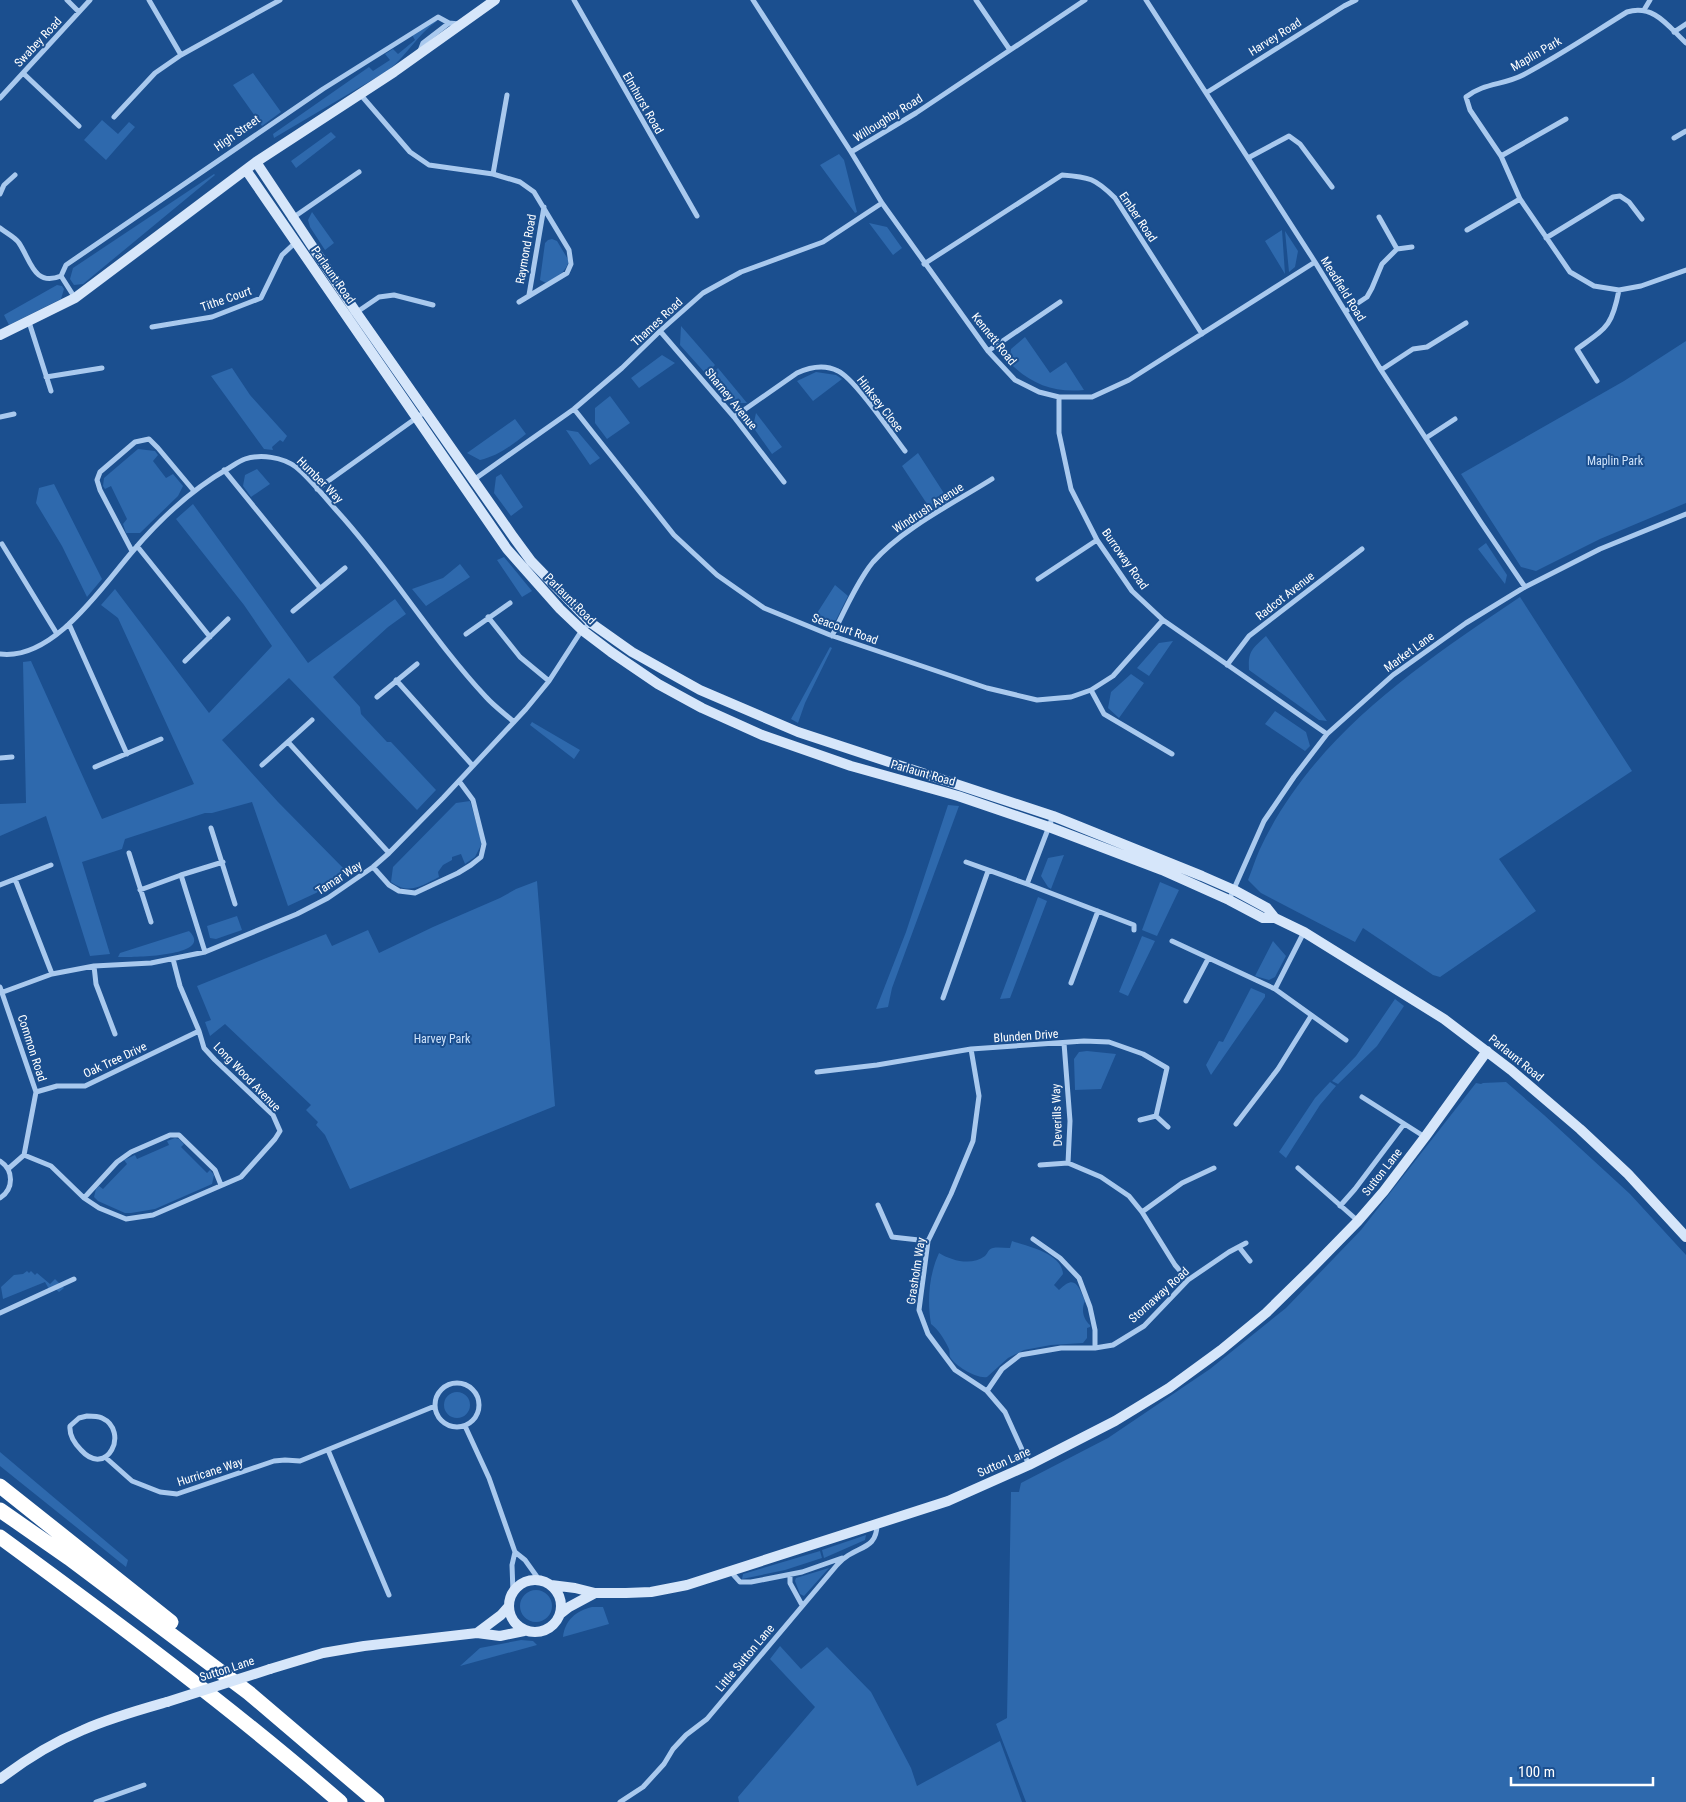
<svg xmlns="http://www.w3.org/2000/svg" width="1686" height="1802" font-family="'Roboto Condensed',sans-serif">
<rect width="100%" height="100%" fill="#1b4f8f"/>
<path fill="#2e69ad" d="M 435,20 L 437,21 C 418,34 407,55 389,70 L 274,138 L 273,134 L 369,67 L 373,71 L 390,60 L 385,54 L 393,49 L 398,54 L 415,40 L 412,35 Z
M 253,73 L 281,112 L 262,126 L 233,85 Z
M 102,120 L 118,134 L 129,122 L 135,127 L 106,160 L 84,140 Z
M 331,132 L 336,137 L 296,168 L 291,161 Z
M 839,154 L 844,160 L 857,212 L 855,213 L 820,165 Z
M 214,174 L 215,175 L 83,284 L 74,285 L 70,279 L 73,268 Z
M 312,212 L 334,243 L 325,250 L 310,227 L 308,220 Z
M 869,223 L 887,227 L 902,248 L 893,255 Z
M 1282,230 L 1285,274 L 1265,241 Z
M 1285,231 L 1298,251 L 1295,267 L 1289,272 Z
M 552,239 L 557,241 L 569,261 C 565,273 557,277 546,283 L 540,280 L 545,243 L 548,240 Z
M 57,285 L 62,286 L 64,289 L 61,299 L 9,325 L 4,315 Z
M 681,326 L 715,365 L 706,374 L 680,345 Z
M 1025,337 L 1050,373 L 1066,362 L 1084,390 C 1054,393 1030,384 1009,362 L 1011,349 Z
M 1686,341 L 1686,503 L 1600,539 L 1536,571 L 1521,567 L 1461,474 L 1624,381 Z
M 662,355 L 675,363 L 639,388 L 631,378 Z
M 232,368 L 250,395 L 287,436 L 283,442 L 280,440 L 272,447 L 273,450 L 264,449 L 211,376 Z
M 718,368 L 747,403 L 732,403 L 709,377 Z
M 816,372 L 836,375 L 842,379 L 813,401 L 797,381 Z
M 610,396 L 630,423 L 607,439 L 595,423 L 595,408 Z
M 756,413 L 782,447 L 772,454 L 753,427 Z
M 515,419 L 526,434 C 512,445 498,456 480,460 L 467,453 Z
M 566,430 L 578,432 L 600,458 L 590,465 Z
M 138,449 L 155,451 L 158,455 L 153,461 L 166,478 L 173,474 L 183,486 L 178,496 L 140,533 L 126,533 L 123,524 L 127,519 L 111,486 L 105,489 L 103,486 L 104,478 Z
M 918,453 L 949,501 L 933,513 L 902,466 Z
M 257,469 L 270,484 L 251,497 L 243,486 L 245,475 Z
M 501,474 L 523,507 L 511,516 L 494,493 L 496,477 Z
M 54,484 L 102,579 L 87,597 L 62,546 L 36,503 L 39,488 Z
M 193,504 L 308,663 L 395,599 L 406,614 L 388,627 L 333,677 L 360,707 L 361,714 L 387,742 L 391,742 L 436,790 L 417,810 L 289,678 L 222,740 L 278,802 L 348,873 L 316,893 L 288,906 L 252,802 L 212,813 L 205,813 L 125,839 L 122,849 L 82,862 L 110,954 L 90,956 L 46,816 L 0,836 L 0,804 L 26,803 L 23,662 L 31,661 L 102,819 L 194,784 L 118,618 L 101,605 L 115,589 L 209,713 L 272,646 L 244,605 L 176,519 Z
M 1486,543 L 1507,575 L 1505,584 L 1478,549 Z
M 504,557 L 532,591 L 522,597 L 497,560 Z
M 460,564 L 470,577 L 426,606 L 412,589 L 443,578 Z
M 835,585 L 848,596 L 836,620 L 821,624 L 812,621 Z
M 1520,597 L 1632,771 L 1499,859 L 1536,911 L 1440,977 L 1433,975 L 1363,928 L 1355,942 L 1261,893 L 1248,880 C 1252,870 1255,860 1259,851 C 1312,736 1419,665 1520,597 Z
M 1266,636 L 1327,721 L 1319,720 L 1249,670 C 1248,651 1252,649 1266,636 Z
M 1173,641 L 1149,676 L 1137,668 L 1159,643 Z
M 830,647 L 832,648 L 805,703 L 798,723 L 791,719 Z
M 1131,674 L 1144,683 L 1119,718 L 1108,708 L 1111,692 Z
M 1275,711 L 1306,732 L 1310,746 L 1305,751 L 1265,724 Z
M 532,722 L 580,750 L 574,759 L 530,725 Z
M 470,801 L 482,843 L 475,857 L 465,864 L 461,854 L 452,857 L 452,860 L 443,865 L 438,872 L 439,877 C 421,886 409,895 391,882 L 393,867 L 456,803 Z
M 948,805 L 959,806 L 892,988 L 888,1007 L 876,1009 L 906,932 Z
M 1064,855 L 1051,889 L 1048,887 L 1041,876 L 1048,858 Z
M 537,881 L 555,1106 L 350,1189 L 325,1135 L 316,1125 L 318,1122 L 306,1110 L 311,1105 L 225,1024 L 210,1036 L 205,1022 L 211,1020 L 197,986 L 326,934 L 332,946 L 368,930 L 379,953 L 433,927 L 500,898 L 516,889 Z
M 1160,882 L 1179,890 L 1157,936 L 1142,930 Z
M 1038,897 L 1047,901 L 1010,998 L 1000,999 Z
M 237,916 L 242,930 L 216,939 L 210,938 L 207,926 Z
M 189,931 C 216,957 130,957 118,957 L 120,953 Z
M 1142,936 L 1155,941 L 1128,996 L 1119,992 Z
M 1273,941 L 1286,956 L 1275,977 L 1269,980 L 1255,976 Z
M 1251,988 L 1265,994 L 1265,997 L 1211,1075 L 1206,1065 L 1219,1041 L 1223,1042 Z
M 1395,999 L 1404,1006 L 1377,1046 L 1338,1084 L 1332,1081 L 1356,1056 Z
M 1087,1051 L 1116,1054 L 1101,1089 L 1075,1090 L 1074,1059 L 1079,1052 Z
M 1330,1082 L 1336,1086 L 1320,1105 L 1286,1158 L 1279,1152 L 1315,1098 Z
M 1506,1082 L 1544,1115 L 1630,1194 L 1686,1255 L 1686,1802 L 1026,1802 L 996,1724 L 1007,1718 L 1011,1492 L 1019,1492 L 1021,1483 L 1108,1438 L 1210,1369 L 1286,1308 L 1361,1230 L 1476,1083 L 1481,1084 L 1483,1083 Z
M 175,1138 L 179,1139 L 184,1144 L 181,1147 L 207,1173 L 210,1170 L 214,1175 L 212,1184 L 155,1209 L 131,1213 L 125,1213 L 98,1201 L 94,1197 L 96,1189 L 99,1186 L 103,1189 L 127,1164 L 124,1160 L 135,1155 L 137,1159 L 169,1145 L 167,1141 Z
M 1012,1241 C 1026,1246 1062,1253 1063,1274 L 1054,1285 L 1059,1290 C 1075,1274 1078,1285 1085,1301 C 1081,1309 1083,1319 1090,1325 L 1090,1327 L 1087,1328 L 1087,1338 L 1083,1343 L 1051,1345 L 1024,1350 L 1008,1358 L 987,1377 C 977,1379 955,1366 950,1357 C 949,1354 950,1351 949,1349 C 945,1340 938,1329 931,1324 C 927,1300 929,1275 939,1253 C 952,1261 972,1266 985,1256 C 988,1253 988,1249 993,1248 C 998,1247 1004,1248 1010,1248 Z
M 27,1271 L 29,1273 L 31,1271 L 35,1275 L 37,1273 L 50,1284 L 55,1279 L 64,1288 L 59,1292 L 53,1287 L 49,1289 L 45,1282 L 3,1299 L 1,1287 L 14,1275 L 23,1274 Z
M444 1405a13 13 0 1 1 26 0a13 13 0 1 1-26 0Z
M 0,1452 L 128,1560 L 126,1567 L 0,1466 Z
M 866,1535 L 865,1540 L 824,1558 L 822,1550 Z
M 820,1551 L 822,1558 L 785,1570 L 742,1579 L 743,1574 Z
M 829,1568 L 804,1596 L 800,1594 L 795,1581 L 796,1578 Z
M520 1606a16 16 0 1 1 32 0a16 16 0 1 1-32 0Z
M 592,1607 L 603,1607 L 609,1624 L 563,1637 C 565,1620 576,1611 592,1607 Z
M 521,1640 L 533,1641 L 537,1645 L 460,1666 L 480,1648 Z
M 780,1646 L 801,1669 L 827,1647 L 871,1692 L 911,1768 L 917,1786 L 1000,1741 L 1022,1802 L 739,1802 L 738,1797 L 815,1707 L 770,1659 Z"/>
<g fill="none" stroke-linecap="round" stroke-linejoin="round">
<path stroke="#a9c9ee" stroke-width="5" d="M 67,0 L 79,12
M 149,0 L 181,55 L 280,0
M 574,0 L 697,216
M 753,0 L 851,152 L 916,113 L 1085,0
M 976,0 L 1010,50
M 1146,0 L 1315,262 L 1381,370 L 1480,521 L 1525,587
M 1644,10 L 1650,0
M 1674,32 L 1686,24
M 1686,43 C 1668,26 1654,4 1627,12 C 1593,33 1559,56 1523,75 C 1504,85 1483,83 1466,97 L 1470,110 L 1501,156 L 1520,199 L 1570,272 L 1594,286 L 1619,290 L 1641,286 L 1686,270
M 420,51 L 423,43 L 449,23
M 23,73 L 79,126
M 1206,93 L 1344,6 L 1356,0
M 360,94 L 410,152 L 429,165 L 493,174 L 520,182 L 534,192 L 569,250 L 571,264 L 567,273 L 519,302
M 0,98 L 90,0
M 114,117 L 155,73 L 181,55
M 1674,138 L 1686,131
M 851,152 L 882,203 L 988,351 L 1015,380 L 1039,392 L 1059,397 L 1092,397 L 1129,380 L 1315,262
M 1501,156 L 1566,119
M 1248,158 L 1289,136 L 1300,144 L 1332,187
M 493,174 L 507,95
M 0,194 L 4,185 L 15,175
M 1379,217 L 1397,249
M 291,219 L 359,172
M 0,228 C 6,233 15,237 19,243 C 31,261 34,287 61,276
M 1467,230 L 1520,199
M 1546,238 L 1613,197 L 1620,196 L 1629,202 L 1642,219
M 924,264 L 1062,175 C 1089,177 1095,178 1115,198 L 1202,334
M 529,295 L 544,207
M 75,298 L 61,276 L 66,265 L 323,89 L 438,17 L 449,23 L 459,24
M 1346,311 L 1367,297 L 1372,288 L 1382,264 L 1397,249 L 1412,247
M 357,312 L 379,297 L 394,295 L 433,305
M 29,322 L 51,391
M 152,327 L 212,317 L 261,298 L 282,255 L 297,241
M 660,331 L 734,417 L 784,482
M 988,351 L 1060,302
M 1381,370 L 1413,349 L 1427,347 L 1466,323
M 46,377 L 102,368
M 1597,381 L 1577,349 C 1606,328 1612,327 1619,290
M 1059,397 L 1059,433 L 1071,489 L 1097,540 L 1132,591 L 1163,620 L 1327,734
M 574,409 L 674,535 L 717,575 L 764,608 L 830,635 L 987,688 L 1037,700 L 1071,697 L 1091,690 L 1113,676 L 1163,620
M 0,417 L 14,414
M 734,417 L 797,373 C 810,367 824,364 838,371 C 854,378 892,434 905,451
M 1426,438 L 1455,419
M 224,470 L 320,588
M 472,481 L 574,409 L 622,368 L 660,331 L 703,293 L 741,272 L 823,242 L 882,203
M 317,489 L 426,411
M 2,544 L 57,634
M 137,546 L 210,637
M 132,551 L 100,490 L 97,480 L 100,472 L 135,442 L 149,439 L 158,448 L 194,491
M 1038,579 L 1097,540
M 293,611 L 345,568
M 488,617 L 520,657 L 549,681
M 69,624 L 127,754
M 466,634 L 510,603
M 832,636 C 843,614 858,580 873,562 C 903,528 954,503 992,479
M 0,654 C 53,661 102,587 132,552 C 159,520 192,489 229,468 C 234,465 239,461 245,459 C 261,454 282,457 296,467 C 311,479 324,497 337,511 C 391,570 432,639 486,697 C 494,706 505,714 514,722
M 185,661 L 228,619
M 1227,665 L 1249,636 L 1362,549
M 396,680 L 473,766
M 1091,690 L 1104,714 L 1172,754
M 377,697 L 417,664
M 288,742 L 389,853
M 0,758 L 12,757
M 262,765 L 312,720
M 95,767 L 161,739
M 211,828 L 235,904
M 129,853 L 151,922
M 966,862 L 1027,884 L 1053,816
M 373,867 L 389,885 L 399,891 L 415,893 L 458,873 L 471,865 L 481,857 L 484,844 L 473,800 L 459,781
M 181,875 L 205,952
M 15,879 L 52,974
M 1027,884 L 1134,925 L 1134,930
M 0,885 L 51,865
M 140,890 L 181,875 L 223,862
M 1229,900 L 1264,821 L 1294,777 L 1327,734 L 1393,675 L 1466,623 L 1525,587 L 1600,549 L 1686,514
M 1172,941 L 1275,989 L 1304,932
M 94,966 L 96,984 L 115,1034
M 1071,983 L 1098,911
M 0,987 L 36,1092 L 24,1155 L 8,1169
M 1275,989 L 1346,1040
M 3,992 L 52,974 L 94,966 L 151,963 L 205,952 L 297,914 L 328,898 L 373,867 L 389,853 L 443,798 L 526,709 L 549,681 L 582,630 L 591,623
M 943,998 L 988,871
M 1186,1001 L 1208,959
M 1064,1043 L 1070,1121 L 1068,1163 L 1101,1177 L 1129,1196 L 1142,1212 L 1175,1265 L 1188,1280
M 971,1049 L 979,1096 L 973,1141 L 951,1194 L 928,1241 L 919,1310 L 928,1334 L 955,1370 L 987,1391 L 1005,1412 L 1029,1465
M 817,1072 L 877,1065 L 971,1049 L 1084,1041 L 1109,1042 L 1143,1054 L 1167,1068 L 1156,1116 L 1168,1127
M 36,1092 L 57,1086 L 85,1086 L 199,1031
M 1362,1097 L 1425,1137
M 1140,1120 L 1156,1116
M 1236,1124 L 1278,1069 L 1311,1016
M 24,1155 L 51,1166 L 84,1198 L 99,1208 L 126,1219 L 153,1215 L 241,1177 L 275,1139 L 280,1131 L 273,1115 L 215,1060 L 204,1048 L 199,1031 L 180,986 L 173,959
M 0,1161 C 14,1170 14,1189 0,1198
M 1040,1165 L 1068,1163
M 1298,1168 L 1358,1221
M 84,1198 L 117,1162 L 131,1152 L 170,1135 L 179,1135 L 215,1170 L 221,1185
M 878,1205 L 892,1237 L 928,1241
M 1340,1206 L 1355,1189 L 1404,1124
M 1142,1212 L 1182,1183 L 1214,1168
M 1033,1239 L 1060,1258 L 1079,1278 L 1090,1307 L 1095,1330 L 1095,1348
M 1239,1247 L 1250,1261
M 0,1313 L 74,1279
M435 1405a22 22 0 1 1 44 0a22 22 0 1 1-44 0Z
M 987,1391 L 1002,1369 L 1020,1355 L 1061,1348 L 1095,1348 L 1113,1345 L 1144,1326 L 1188,1280 L 1229,1252 L 1246,1243
M 87,1416 C 92,1416 98,1416 102,1418 C 130,1431 107,1479 81,1450 C 74,1443 69,1436 70,1426 L 79,1418 Z
M 465,1426 L 489,1478 L 515,1552 L 525,1560 L 540,1581
M 328,1450 L 389,1595
M 105,1457 L 132,1481 L 160,1492 L 177,1494 L 274,1461 L 285,1460 L 300,1461 L 435,1406
M 731,1572 L 740,1582 L 751,1582 L 802,1572 L 842,1558
M 790,1575 L 790,1583 L 802,1605
M 513,1592 L 512,1565 L 515,1552
M 96,1802 L 144,1785
M 620,1802 L 643,1787 L 664,1764 L 673,1749 L 686,1735 L 707,1719 L 837,1565 C 840,1562 842,1559 846,1557 C 861,1546 877,1548 877,1524"/>
<path stroke="#d6e6fa" stroke-width="10" d="M 256,162 L 356,312 L 512,535 L 531,561 L 591,623 L 632,652 L 700,690 L 798,732 L 1053,816 L 1202,876 L 1234,890 L 1267,908 L 1275,918
M 246,170 L 507,549 L 560,609 L 582,630 L 611,652 L 658,684 L 702,708 L 762,735 L 851,766 L 958,796 L 1049,827 L 1162,870 L 1229,900 L 1263,918 L 1275,918 L 1304,932 L 1444,1019 L 1511,1070 L 1580,1129 L 1628,1174 L 1686,1237
M 0,335 L 75,298 L 256,162 L 394,72 L 495,0
M509 1606a26 26 0 1 1 52 0a26 26 0 1 1-52 0Z
M 551,1585 L 575,1588 L 595,1593 L 626,1593 L 651,1592 L 687,1585 L 948,1501 L 1029,1465 L 1115,1421 L 1169,1388 L 1221,1350 L 1266,1313 L 1312,1268 L 1358,1221 L 1384,1191 L 1425,1137 L 1487,1051
M 560,1614 L 569,1607 L 595,1593
M 477,1633 L 501,1615 L 509,1606
M 270,1669 L 323,1653 L 364,1646 L 477,1633 L 500,1636 L 524,1631
M 0,1779 C 25,1760 54,1742 83,1730 C 110,1718 139,1710 167,1702"/>
<path stroke="#fff" stroke-width="15" d="M 0,1486 L 171,1622
M 0,1510 L 69,1558 L 249,1693 L 377,1802
M 0,1537 C 116,1622 232,1708 340,1802"/>
<path stroke="#d6e6fa" stroke-width="10" d="M 167,1702 L 270,1669"/>
</g>
<g text-anchor="middle" stroke-width="4" stroke-linejoin="round" paint-order="stroke">
<g font-size="12" fill="#fff" stroke="#1b4f8f">
<text transform="translate(1275 37) rotate(-32)" y="4">Harvey Road</text>
<text transform="translate(38 42) rotate(-47)" y="4">Swabey Road</text>
<text transform="translate(1536 54) rotate(-30)" y="4">Maplin Park</text>
<text transform="translate(643 103) rotate(60)" y="4">Elmhurst Road</text>
<text transform="translate(888 118) rotate(-32)" y="4">Willoughby Road</text>
<text transform="translate(237 133) rotate(-35)" y="4">High Street</text>
<text transform="translate(1138 217) rotate(56)" y="4">Ember Road</text>
<text transform="translate(526 249) rotate(-80)" y="4">Raymond Road</text>
<text transform="translate(333 275) rotate(55)" y="4">Parlaunt Road</text>
<text transform="translate(1343 289) rotate(58)" y="4">Meadfield Road</text>
<text transform="translate(226 299) rotate(-19)" y="4">Tithe Court</text>
<text transform="translate(657 322) rotate(-43)" y="4">Thames Road</text>
<text transform="translate(994 339) rotate(51)" y="4">Kennett Road</text>
<text transform="translate(731 399) rotate(51)" y="4">Sharney Avenue</text>
<text transform="translate(880 404) rotate(52)" y="4">Hinksey Close</text>
<text transform="translate(320 480) rotate(45)" y="4">Humber Way</text>
<text transform="translate(928 508) rotate(-33)" y="4">Windrush Avenue</text>
<text transform="translate(1125 559) rotate(55)" y="4">Burroway Road</text>
<text transform="translate(1285 596) rotate(-38)" y="4">Radcot Avenue</text>
<text transform="translate(570 599) rotate(45)" y="4">Parlaunt Road</text>
<text transform="translate(845 629) rotate(20)" y="4">Seacourt Road</text>
<text transform="translate(1409 652) rotate(-36)" y="4">Market Lane</text>
<text transform="translate(923 773) rotate(16)" y="4">Parlaunt Road</text>
<text transform="translate(339 878) rotate(-33)" y="4">Tamar Way</text>
<text transform="translate(1026 1036) rotate(-4)" y="4">Blunden Drive</text>
<text transform="translate(32 1048) rotate(72)" y="4">Common Road</text>
<text transform="translate(1516 1058) rotate(39)" y="4">Parlaunt Road</text>
<text transform="translate(115 1060) rotate(-25)" y="4">Oak Tree Drive</text>
<text transform="translate(247 1077) rotate(46)" y="4">Long Wood Avenue</text>
<text transform="translate(1057 1115) rotate(-92)" y="4">Deverills Way</text>
<text transform="translate(1382 1172) rotate(-52)" y="4">Sutton Lane</text>
<text transform="translate(916 1271) rotate(-81)" y="4">Grasholm Way</text>
<text transform="translate(1159 1295) rotate(-42)" y="4">Stornaway Road</text>
<text transform="translate(1004 1462) rotate(-24)" y="4">Sutton Lane</text>
<text transform="translate(210 1472) rotate(-18)" y="4">Hurricane Way</text>
<text transform="translate(745 1658) rotate(-50)" y="4">Little Sutton Lane</text>
<text transform="translate(227 1669) rotate(-18)" y="4">Sutton Lane</text>
</g>
<g font-size="12" fill="#cfe3fa" stroke="#1b4f8f">
<text x="1615" y="465">Maplin Park</text>
<text x="442" y="1043">Harvey Park</text>
</g>
</g>
<path d="M1511 1777v8h142v-8" fill="none" stroke="#ffffff" stroke-width="2.5"/>
<text x="1518" y="1777" font-size="15" fill="#ffffff" stroke="#1b4f8f" stroke-width="4" paint-order="stroke">100 m</text>
</svg>
